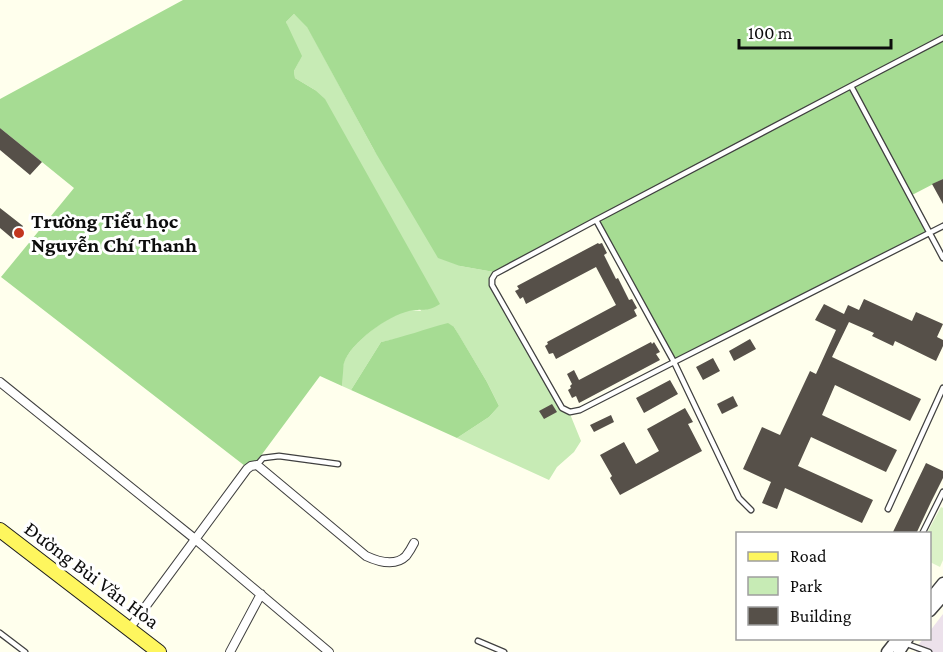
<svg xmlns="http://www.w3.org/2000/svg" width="943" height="652" font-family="'Crimson Pro',serif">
<rect width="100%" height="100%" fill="#ffffed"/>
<path fill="#ece1eb" d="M 943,614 L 943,652 L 916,652 L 919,644 L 923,639 L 930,638 L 930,631 Z"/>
<path fill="#c7ebb5" d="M 294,14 L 307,26 L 374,150 L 460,266 L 494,272 L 491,278 L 490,285 L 560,409 L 570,414 L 581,441 L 574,452 L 557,467 L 549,480 L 457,438 L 489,417 L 499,406 L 487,382 L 454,327 L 381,342 L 351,390 L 342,386 C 343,380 342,366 344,362 C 352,342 390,313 411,310 C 414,310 418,311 421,311 L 315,90 L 295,78 L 294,71 L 299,61 L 286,22 Z"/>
<path fill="#a6dc93" d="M 183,0 L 943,0 L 943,35 L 494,272 L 460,266 L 438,258 L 374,150 L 307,27 L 294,14 L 286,22 L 302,56 L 294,71 L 295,78 L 315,90 L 325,99 L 440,304 C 426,313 422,308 409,311 C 388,316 351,342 344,363 C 343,366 343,380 342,386 L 320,376 L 257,461 L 245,466 L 1,277 L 74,188 L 0,128 L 0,99 Z
M 943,40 L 943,179 L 912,195 L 854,87 Z
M 850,89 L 927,232 L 675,359 L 599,221 Z
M 448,323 L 454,327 L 459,335 L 487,382 L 499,406 L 489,417 L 457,438 L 351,390 L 381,342 C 404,337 425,329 448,323 Z"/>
<path fill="#dbf2c7" d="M 941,507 L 943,508 L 943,560 L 940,567 L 930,562 L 930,534 L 927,533 Z"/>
<path fill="#565049" d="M 0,128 L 42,162 L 30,175 L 0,150 Z
M 943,179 L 943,204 L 932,184 Z
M 0,208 L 23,226 L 13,239 L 0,228 Z
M 598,243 L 599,244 L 602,243 L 607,253 L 604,255 L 616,279 L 618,278 L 629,300 L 632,299 L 637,308 L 634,310 L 637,316 L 556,359 L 553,353 L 549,354 L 545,346 L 548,344 L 547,342 L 616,305 L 596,267 L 526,304 L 523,297 L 520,299 L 515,291 L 519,289 L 517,286 Z
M 864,299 L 912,321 L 916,312 L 943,324 L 937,337 L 943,340 L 943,346 L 936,361 L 895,341 L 893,346 L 872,336 L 874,333 L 849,322 L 832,357 L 921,399 L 910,421 L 835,385 L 822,415 L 897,450 L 886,472 L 811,437 L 798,466 L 873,500 L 862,523 L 785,488 L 777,509 L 762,503 L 771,482 L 743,469 L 762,427 L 780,435 L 810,371 L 816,374 L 836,330 L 815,320 L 824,304 L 844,314 L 848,305 L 859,310 Z
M 750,339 L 756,349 L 734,361 L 729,351 Z
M 651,342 L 652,344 L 654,342 L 660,352 L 656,354 L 660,360 L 579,403 L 576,396 L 572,398 L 568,390 L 571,388 L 570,386 L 572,384 L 567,374 L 574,370 L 579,380 Z
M 713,358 L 720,371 L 703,380 L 696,367 Z
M 670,380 L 678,394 L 644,413 L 636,398 Z
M 733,396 L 738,406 L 722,414 L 717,404 Z
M 552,404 L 557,412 L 544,419 L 539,411 Z
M 685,408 L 693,422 L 688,424 L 702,451 L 620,495 L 610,478 L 612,476 L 600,455 L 624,442 L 636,464 L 659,451 L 647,429 Z
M 611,415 L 614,422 L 594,432 L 590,425 Z
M 926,463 L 943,471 L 943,478 L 931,502 L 916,534 L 892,534 Z"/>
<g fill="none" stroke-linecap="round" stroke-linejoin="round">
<g stroke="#404040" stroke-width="7">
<path id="service" d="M 943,38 L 851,86 L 943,258
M 851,86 L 596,220 L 674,362 L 943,226
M 596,220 L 495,274 L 492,279 L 492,285 L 562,408 L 570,412 L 580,410 L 674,362 L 739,498 L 751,510
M 257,465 L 263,458 L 279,456 L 338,464
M 888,509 L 943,388
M 922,534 L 943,492
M 0,633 L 25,652
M 478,641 L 504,652
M 904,643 L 929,652"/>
</g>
<g stroke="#404040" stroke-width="10">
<path id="minor" d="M 0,382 L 195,539 L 329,652
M 129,629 L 247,469 L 251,466 L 257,465 L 366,556 C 379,562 395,567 406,556 C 409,552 412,547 414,543
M 230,652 L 261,594"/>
</g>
<g stroke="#404040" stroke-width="13">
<path id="tertiary" d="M 930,599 L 943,583
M 930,611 L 943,596
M 887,652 L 898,638
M 899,652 L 908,638"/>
</g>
<g stroke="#1e1e1e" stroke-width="16">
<path id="primary" d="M 0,530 L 159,652"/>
</g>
<use href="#service" stroke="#fff" stroke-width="4.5"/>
<use href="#minor" stroke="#fff" stroke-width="8"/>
<use href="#tertiary" stroke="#fff" stroke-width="10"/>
<use href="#primary" stroke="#fef65e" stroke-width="14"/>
</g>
<circle fill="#c3361f" stroke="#fff" stroke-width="2" cx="19" cy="233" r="6"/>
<g text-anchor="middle" stroke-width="6" stroke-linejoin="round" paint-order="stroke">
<g font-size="21" font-weight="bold" fill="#0d0d0d" stroke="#fff" text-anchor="start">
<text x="31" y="228">Trường Tiểu học<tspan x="31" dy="24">Nguyễn Chí Thanh</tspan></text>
</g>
<g font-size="21" fill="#0d0d0d" stroke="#fff">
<text transform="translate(92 575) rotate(37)" y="7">Đường Bùi Văn Hòa</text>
</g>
</g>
<rect x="736" y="532" width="195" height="108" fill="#ffffff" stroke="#9e9e9e" stroke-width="1.5"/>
<rect x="748" y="552" width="30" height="9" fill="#fef65e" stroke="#9e9e9e" stroke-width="1.5"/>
<text x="790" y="562" font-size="18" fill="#0d0d0d">Road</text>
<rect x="748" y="577" width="30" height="18" fill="#c7ebb5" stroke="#9e9e9e" stroke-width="1.5"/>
<text x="790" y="592" font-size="18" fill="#0d0d0d">Park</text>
<rect x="748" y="607" width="30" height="18" fill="#565049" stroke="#9e9e9e" stroke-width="1.5"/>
<text x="790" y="622" font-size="18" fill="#0d0d0d">Building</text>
<path d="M739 39v9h152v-9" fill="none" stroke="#0d0d0d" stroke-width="3"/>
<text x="748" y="39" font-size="18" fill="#0d0d0d" stroke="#ffffff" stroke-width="4.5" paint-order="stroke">100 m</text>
</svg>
